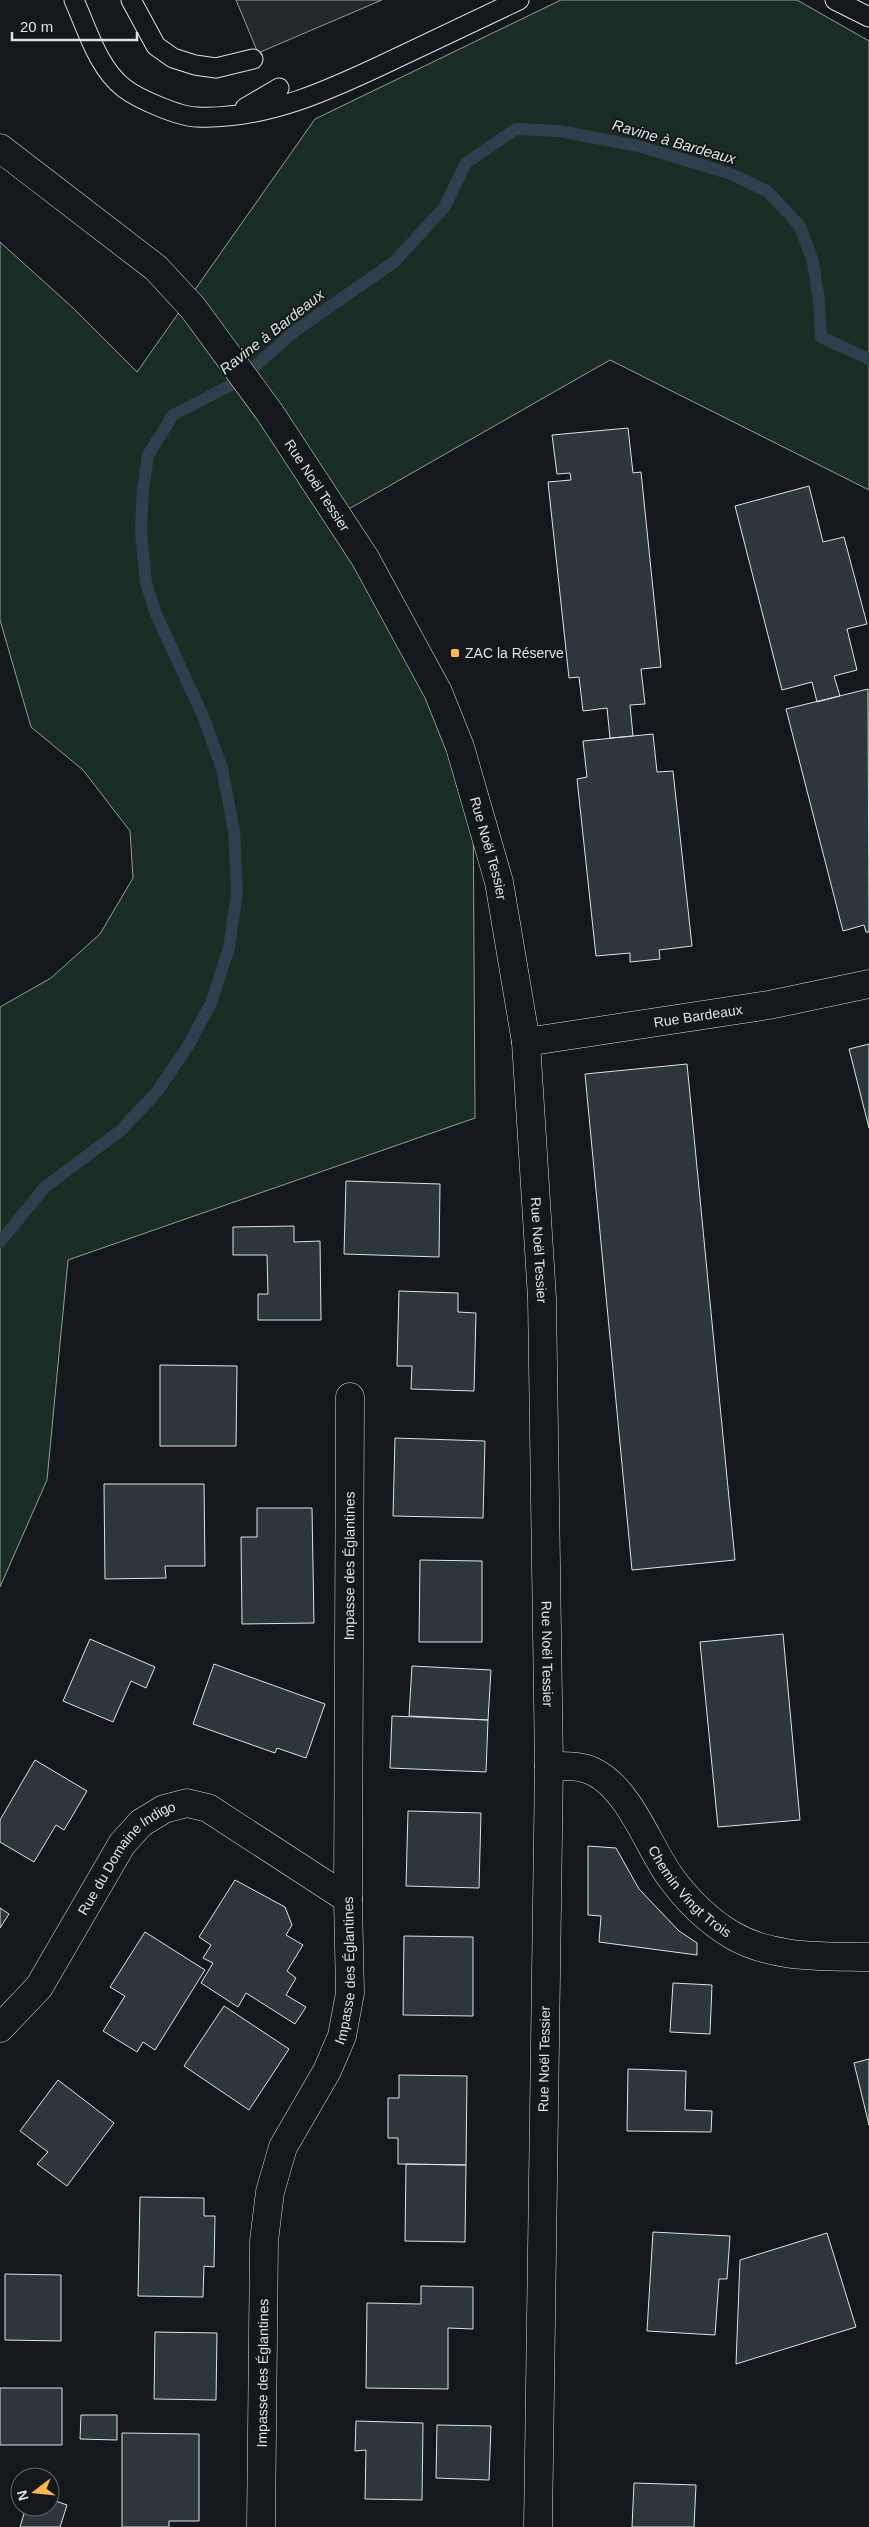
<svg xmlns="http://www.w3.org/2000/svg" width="869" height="2527" font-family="Arial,sans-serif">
<rect width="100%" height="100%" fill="#14181c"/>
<path fill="#1a2d24" stroke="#939e99" d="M 561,0 L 797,0 L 869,41 L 869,490 L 610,360 L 340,514 L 473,791 L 475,1118 L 68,1260 L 47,1480 L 0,1587 L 0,1007 L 51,978 L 100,934 L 133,878 L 130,831 L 83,770 L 31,727 L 0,620 L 0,242 L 72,307 L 137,372 L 315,119 Z"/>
<path fill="#24282b" stroke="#939e99" d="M 236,0 L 382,0 L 258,53 Z"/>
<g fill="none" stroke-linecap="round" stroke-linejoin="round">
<path stroke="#2f3f4d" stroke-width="12" d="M 0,1242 L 45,1187 L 120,1131 L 156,1093 L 188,1046 L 211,1003 L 229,948 L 237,892 L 234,831 L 222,768 L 203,716 L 156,614 L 146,583 L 141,532 L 143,490 L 148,455 L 173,415 L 237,382 L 295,331 L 394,262 L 444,208 L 466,163 L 516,129 L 559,131 L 638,146 L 731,174 L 767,191 L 800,226 L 813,262 L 819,300 L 821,337 L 869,359"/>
</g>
<path fill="#2c363c" stroke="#d8e6dc" d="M 628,428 L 633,473 L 641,472 L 661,667 L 641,669 L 645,704 L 630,705 L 633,736 L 610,738 L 607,708 L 583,711 L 579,677 L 569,678 L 548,482 L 571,480 L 570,473 L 557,474 L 552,435 Z
M 809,486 L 823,542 L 844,537 L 867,624 L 847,629 L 857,670 L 834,676 L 840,696 L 817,702 L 812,682 L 782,690 L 735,506 Z
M 868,689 L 869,932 L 866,932 L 864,925 L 843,931 L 786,709 Z
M 653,734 L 657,772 L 673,771 L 692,946 L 659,950 L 660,959 L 630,962 L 630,953 L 596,956 L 577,779 L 587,777 L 583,741 Z
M 869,1044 L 869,1128 L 849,1049 Z
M 687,1064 L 735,1560 L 632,1570 L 585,1074 Z
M 346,1181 L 440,1184 L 439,1257 L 344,1254 Z
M 294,1226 L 294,1242 L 320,1241 L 321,1320 L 258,1320 L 258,1294 L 268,1294 L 267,1255 L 233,1255 L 233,1227 Z
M 399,1291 L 458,1293 L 458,1312 L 476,1313 L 474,1391 L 411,1389 L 412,1366 L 397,1366 Z
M 160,1365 L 237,1366 L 236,1446 L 160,1446 Z
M 395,1438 L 485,1441 L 483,1518 L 393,1516 Z
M 104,1484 L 204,1484 L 205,1566 L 165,1566 L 166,1578 L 105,1579 Z
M 257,1508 L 312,1508 L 314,1623 L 242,1624 L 241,1537 L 257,1537 Z
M 420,1560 L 482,1561 L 482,1642 L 419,1642 Z
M 783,1634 L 800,1820 L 718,1827 L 700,1642 Z
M 90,1639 L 155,1667 L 146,1688 L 131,1681 L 113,1722 L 63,1701 Z
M 214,1664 L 325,1704 L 306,1758 L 277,1748 L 275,1753 L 193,1724 Z
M 412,1666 L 491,1670 L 488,1720 L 409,1716 Z
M 392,1716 L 488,1720 L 486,1772 L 390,1768 Z
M 35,1760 L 87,1791 L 64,1830 L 56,1825 L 34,1862 L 0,1842 L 0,1820 Z
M 408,1811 L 481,1813 L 479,1888 L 406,1886 Z
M 588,1846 L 616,1848 L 639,1889 L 679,1931 L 697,1943 L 697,1955 L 599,1942 L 601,1916 L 588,1915 Z
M 235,1880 L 285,1907 L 292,1925 L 286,1935 L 303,1945 L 287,1971 L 296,1978 L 286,1995 L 306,2007 L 295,2024 L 246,1993 L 238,2007 L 201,1983 L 213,1963 L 203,1958 L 211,1945 L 199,1937 Z
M 0,1908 L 9,1914 L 0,1928 Z
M 145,1932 L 205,1970 L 155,2050 L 143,2042 L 137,2052 L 103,2031 L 125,1996 L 110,1987 Z
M 404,1936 L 473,1937 L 473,2016 L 403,2015 Z
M 673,1983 L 712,1985 L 710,2034 L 670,2032 Z
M 224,2006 L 289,2049 L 249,2110 L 184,2066 Z
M 869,2059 L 869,2125 L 854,2063 Z
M 628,2069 L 686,2071 L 685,2110 L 712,2111 L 711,2132 L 627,2131 Z
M 399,2075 L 467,2076 L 466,2165 L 398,2164 L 398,2138 L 388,2138 L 388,2098 L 399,2098 Z
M 58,2080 L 114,2123 L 67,2186 L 37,2164 L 48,2152 L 20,2131 Z
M 406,2164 L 466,2165 L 465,2242 L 405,2241 Z
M 140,2197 L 204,2198 L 204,2216 L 215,2216 L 214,2267 L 204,2266 L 203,2297 L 138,2296 Z
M 653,2232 L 730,2236 L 727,2279 L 719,2279 L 715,2335 L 647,2331 Z
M 827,2233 L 856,2327 L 736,2364 L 740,2260 Z
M 5,2274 L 61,2275 L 61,2341 L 5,2340 Z
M 421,2286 L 473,2287 L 473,2329 L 448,2328 L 448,2389 L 366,2388 L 367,2303 L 421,2304 Z
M 155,2332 L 217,2333 L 216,2400 L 154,2399 Z
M 0,2388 L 62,2388 L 62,2445 L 0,2445 Z
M 81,2415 L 117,2415 L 117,2440 L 80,2439 Z
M 356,2421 L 423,2423 L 422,2500 L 365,2499 L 366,2450 L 355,2451 Z
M 437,2425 L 491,2426 L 489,2480 L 436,2478 Z
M 122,2433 L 199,2434 L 199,2521 L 169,2521 L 169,2527 L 122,2527 Z
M 634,2483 L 696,2485 L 694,2527 L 632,2527 Z
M 50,2499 L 67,2505 L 60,2527 L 20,2527 L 26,2507 L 50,2507 Z"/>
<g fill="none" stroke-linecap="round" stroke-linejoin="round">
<g stroke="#d8e6dc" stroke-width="21">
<path id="lane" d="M 74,0 C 87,29 98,68 124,88 C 138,99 180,117 197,117 C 269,120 336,87 399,57 C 439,38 479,19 519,0
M 131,0 L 156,46 L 173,58 L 195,65 L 216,68 L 253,59
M 835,0 L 869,17
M 245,108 L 279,88"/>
</g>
<g stroke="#d8e6dc" stroke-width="29">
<g id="street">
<path id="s1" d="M 526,1042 L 769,1005 L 869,984"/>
<path id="s2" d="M 0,2028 L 39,1987 L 122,1844 L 141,1823 L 164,1809 L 187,1803 L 208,1808 L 348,1899"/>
<path id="s3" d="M 261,2527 L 264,2241 L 270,2192 L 283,2147 L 327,2071 L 342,2036 L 350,1993 L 348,1899 L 350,1397"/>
</g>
</g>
<g stroke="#d8e6dc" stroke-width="29">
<g id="secondary">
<path id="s4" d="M 0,148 L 156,268 L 193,308 L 270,413 L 365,558 L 438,692 L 460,747 L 499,882 L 526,1042 L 542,1298 L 549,1766 L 538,2527"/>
<path id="s5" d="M 549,1766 C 564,1766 581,1765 594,1772 C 629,1789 648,1845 669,1875 C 686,1899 707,1920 732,1935 C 773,1959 823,1956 869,1957"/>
</g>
</g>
<use href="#lane" stroke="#14181c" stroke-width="19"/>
<use href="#street" stroke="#14181c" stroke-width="28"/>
<use href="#secondary" stroke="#14181c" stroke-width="28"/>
</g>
<rect fill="#ffb74d" stroke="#14181c" stroke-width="2" x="450" y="648" width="10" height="10" rx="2.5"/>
<g text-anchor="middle" stroke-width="4" stroke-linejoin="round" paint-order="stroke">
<g font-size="14" fill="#d8e6dc" stroke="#14181c">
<text dy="5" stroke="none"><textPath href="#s4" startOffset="468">Rue Noël Tessier</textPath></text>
<text dy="5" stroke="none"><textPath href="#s4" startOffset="872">Rue Noël Tessier</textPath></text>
<text dy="5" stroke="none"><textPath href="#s1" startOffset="174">Rue Bardeaux</textPath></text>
<text dy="5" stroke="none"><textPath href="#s4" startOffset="1278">Rue Noël Tessier</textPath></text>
<text dy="5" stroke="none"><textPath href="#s3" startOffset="979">Impasse des Églantines</textPath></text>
<text dy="5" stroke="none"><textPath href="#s4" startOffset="1682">Rue Noël Tessier</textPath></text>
<text dy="5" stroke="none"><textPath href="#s2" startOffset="215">Rue du Domaine Indigo</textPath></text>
<text dy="5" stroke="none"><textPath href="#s5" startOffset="201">Chemin Vingt Trois</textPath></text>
<text dy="5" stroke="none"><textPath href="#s3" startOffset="574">Impasse des Églantines</textPath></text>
<text transform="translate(544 2059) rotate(-89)" y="5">Rue Noël Tessier</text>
<text dy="5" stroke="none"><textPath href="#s3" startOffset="154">Impasse des Églantines</textPath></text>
</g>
<g font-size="14" fill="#d8e6dc" stroke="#14181c" text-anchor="start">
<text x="465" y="658">ZAC la Réserve</text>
</g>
<g font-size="15" font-style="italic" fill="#d8e6dc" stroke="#14181c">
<text transform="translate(674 142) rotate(16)" y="5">Ravine à Bardeaux</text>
<text transform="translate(272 332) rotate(-38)" y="5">Ravine à Bardeaux</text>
</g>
</g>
<g transform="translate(35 2492) rotate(254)"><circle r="24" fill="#14181c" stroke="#626a69"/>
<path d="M0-4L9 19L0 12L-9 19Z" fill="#ffb74d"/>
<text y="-8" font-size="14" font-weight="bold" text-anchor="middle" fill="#d8e6dc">N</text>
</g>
<path d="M12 32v8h125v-8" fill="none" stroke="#d8e6dc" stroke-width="2.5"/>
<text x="20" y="32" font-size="15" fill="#d8e6dc" stroke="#14181c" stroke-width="4" paint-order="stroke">20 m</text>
</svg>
